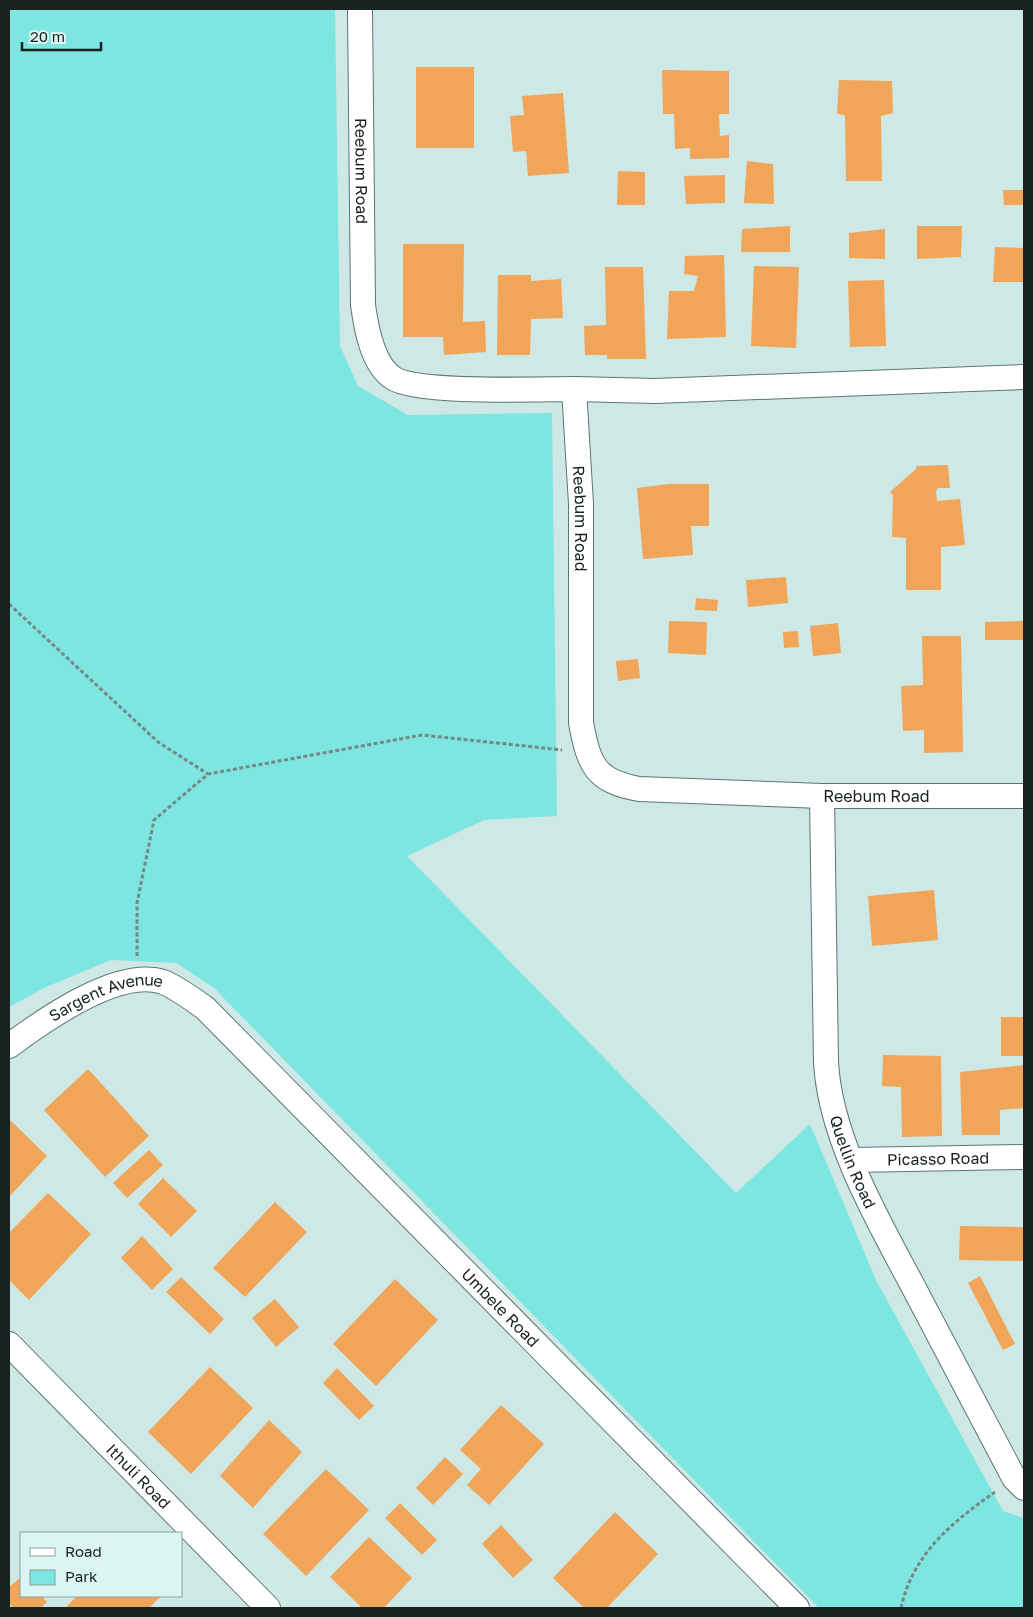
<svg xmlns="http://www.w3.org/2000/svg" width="1033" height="1617" font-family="'Golos Text',sans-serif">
<rect width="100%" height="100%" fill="#cee8e6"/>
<path fill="#7de6e0" d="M 9,9 L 335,9 L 340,346 L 358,386 L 408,415 L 552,413 L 557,816 L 484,820 L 407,856 L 736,1193 L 810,1124 L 876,1280 L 1003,1511 L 1024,1518 L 1024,1608 L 819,1608 L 214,988 L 176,963 L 111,960 L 46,987 L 9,1007 Z"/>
<path fill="#f0a558" d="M 416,67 L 474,67 L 474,148 L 416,148 Z
M 662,70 L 729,71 L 729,114 L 719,114 L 720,136 L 729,135 L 729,158 L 690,159 L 690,148 L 675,149 L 674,114 L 663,114 Z
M 839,80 L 892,81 L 893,113 L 881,116 L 882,181 L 846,181 L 845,115 L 837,114 Z
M 563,93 L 569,173 L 528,176 L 526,151 L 513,152 L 510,116 L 524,115 L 522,96 Z
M 747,161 L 773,164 L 774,204 L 744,203 Z
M 618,171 L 645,172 L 645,205 L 617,205 Z
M 725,175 L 725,203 L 686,204 L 684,176 Z
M 1003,190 L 1024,190 L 1024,205 L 1004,205 Z
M 790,226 L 790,252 L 741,252 L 742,229 Z
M 917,226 L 962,226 L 961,257 L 917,259 Z
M 885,229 L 885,259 L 849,258 L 849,233 Z
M 403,244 L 464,244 L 463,322 L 485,321 L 486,352 L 444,355 L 443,337 L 403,337 Z
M 995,247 L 1024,248 L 1024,282 L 993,282 Z
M 724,255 L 726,337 L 667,339 L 669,291 L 694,291 L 698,276 L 684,274 L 685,256 Z
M 754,266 L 799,267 L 796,348 L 751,346 Z
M 605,267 L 643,267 L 646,359 L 607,359 L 607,355 L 585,355 L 584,326 L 606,325 Z
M 498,275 L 531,275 L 531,281 L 561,279 L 563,318 L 531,319 L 530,355 L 497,355 Z
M 884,280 L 886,346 L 850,347 L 848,281 Z
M 948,465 L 950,488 L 938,488 L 936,491 L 937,501 L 960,499 L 965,545 L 941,547 L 941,590 L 906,590 L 906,538 L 892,537 L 893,495 L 890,492 L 916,469 L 916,466 Z
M 669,484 L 709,484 L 709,526 L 691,526 L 693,555 L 643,559 L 637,488 Z
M 786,577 L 788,603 L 748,607 L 746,580 Z
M 696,598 L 718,600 L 717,611 L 695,610 Z
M 669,621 L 707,622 L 706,655 L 668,653 Z
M 1024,621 L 1024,640 L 985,640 L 985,622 Z
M 838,623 L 841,653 L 813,656 L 810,626 Z
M 798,631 L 799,647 L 784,648 L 783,632 Z
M 922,636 L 961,636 L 963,752 L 924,753 L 924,730 L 903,731 L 901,686 L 923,685 Z
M 638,659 L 640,678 L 618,681 L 616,661 Z
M 934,890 L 938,940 L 872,946 L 868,896 Z
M 1001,1017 L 1024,1017 L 1024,1056 L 1001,1056 Z
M 883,1055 L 941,1056 L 942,1136 L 902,1137 L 901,1087 L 882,1086 Z
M 1024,1065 L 1024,1108 L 1000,1110 L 1000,1135 L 962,1135 L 960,1072 Z
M 88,1069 L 149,1136 L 105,1177 L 44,1110 Z
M 9,1119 L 47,1156 L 9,1197 Z
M 149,1150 L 163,1165 L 127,1198 L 113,1183 Z
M 163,1178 L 197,1211 L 171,1237 L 138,1204 Z
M 48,1193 L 91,1234 L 29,1300 L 9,1280 L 9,1233 Z
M 275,1202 L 307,1232 L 245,1297 L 213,1268 Z
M 960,1226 L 1024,1227 L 1024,1261 L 959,1260 Z
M 142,1236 L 173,1269 L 152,1290 L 121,1258 Z
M 980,1276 L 1015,1344 L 1003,1350 L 968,1283 Z
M 181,1277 L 224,1319 L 210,1334 L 166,1292 Z
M 395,1279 L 438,1320 L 376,1386 L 333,1344 Z
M 275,1299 L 299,1327 L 276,1347 L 252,1318 Z
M 210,1367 L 253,1408 L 191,1474 L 148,1432 Z
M 337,1368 L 374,1406 L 359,1420 L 323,1383 Z
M 501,1405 L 544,1444 L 489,1505 L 467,1485 L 481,1469 L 460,1450 Z
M 269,1420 L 302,1452 L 253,1508 L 220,1476 Z
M 445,1457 L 463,1474 L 433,1505 L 416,1488 Z
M 326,1469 L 369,1510 L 306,1576 L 263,1534 Z
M 400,1503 L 437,1540 L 422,1555 L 385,1518 Z
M 615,1512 L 658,1554 L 607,1608 L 584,1608 L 553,1578 Z
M 501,1525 L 533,1560 L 513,1578 L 482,1544 Z
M 369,1537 L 412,1578 L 384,1608 L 362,1608 L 330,1577 Z
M 21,1577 L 21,1596 L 42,1596 L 47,1602 L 41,1608 L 13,1608 L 9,1603 L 9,1587 Z
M 77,1596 L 161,1596 L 149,1608 L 65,1608 Z"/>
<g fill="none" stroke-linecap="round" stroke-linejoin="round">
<g stroke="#5e7574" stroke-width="26">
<g id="street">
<path id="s1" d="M 360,9 L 363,305 C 366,327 372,364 393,378 C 418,394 538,389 574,389 L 581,504 L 581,723 C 589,765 595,781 639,789 L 822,796 L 1024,796"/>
<path d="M 574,389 L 655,391 L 1024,377"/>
<path id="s2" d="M 822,796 L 826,1062 C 830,1139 879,1222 915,1290 C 948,1353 981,1415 1014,1478 L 1024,1488"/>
<path id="s3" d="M 9,1046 C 44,1020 119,967 163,982 C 178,988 192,999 205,1008 L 797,1608"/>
<path id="s4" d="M 852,1160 L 1024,1157"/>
<path id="s5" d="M 9,1344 L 268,1608"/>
</g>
</g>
<path stroke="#758786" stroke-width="3" stroke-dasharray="4 2.5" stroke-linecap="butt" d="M 9,604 L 158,742 L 208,774
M 137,956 L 137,903 L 154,820 L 208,774 L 422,735 L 562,750
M 901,1608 C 913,1554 951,1523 995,1492"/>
<use href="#street" stroke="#fff" stroke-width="24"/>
</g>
<g text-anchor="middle" stroke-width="5" stroke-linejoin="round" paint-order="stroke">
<g font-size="16" fill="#172120" stroke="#dbf5f3">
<text dy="6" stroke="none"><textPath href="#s1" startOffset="162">Reebum Road</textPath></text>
<text dy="6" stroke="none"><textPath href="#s1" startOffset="689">Reebum Road</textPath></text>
<text dy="6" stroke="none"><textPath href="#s1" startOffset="1228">Reebum Road</textPath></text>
<text dy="6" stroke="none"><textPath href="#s3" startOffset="111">Sargent Avenue</textPath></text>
<text dy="6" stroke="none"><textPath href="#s4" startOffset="86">Picasso Road</textPath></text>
<text dy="6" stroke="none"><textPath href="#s2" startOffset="370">Quellin Road</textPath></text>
<text dy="6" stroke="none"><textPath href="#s3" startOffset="642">Umbele Road</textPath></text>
<text dy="6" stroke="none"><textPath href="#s5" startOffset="185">Ithuli Road</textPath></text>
</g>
</g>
<rect width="1033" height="1617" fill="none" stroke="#172120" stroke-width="20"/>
<rect x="20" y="1532" width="162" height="65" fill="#dbf5f3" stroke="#8da09f"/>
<rect x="30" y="1548" width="25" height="8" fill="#ffffff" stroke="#8da09f"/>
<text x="65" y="1557" font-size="15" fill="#172120">Road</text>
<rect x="30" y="1570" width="25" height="15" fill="#7de6e0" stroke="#8da09f"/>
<text x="65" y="1582" font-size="15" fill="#172120">Park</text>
<path d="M22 42v8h79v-8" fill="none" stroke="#172120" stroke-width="2.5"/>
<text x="30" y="42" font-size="15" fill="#172120" stroke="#dbf5f3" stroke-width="4" paint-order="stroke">20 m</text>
</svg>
